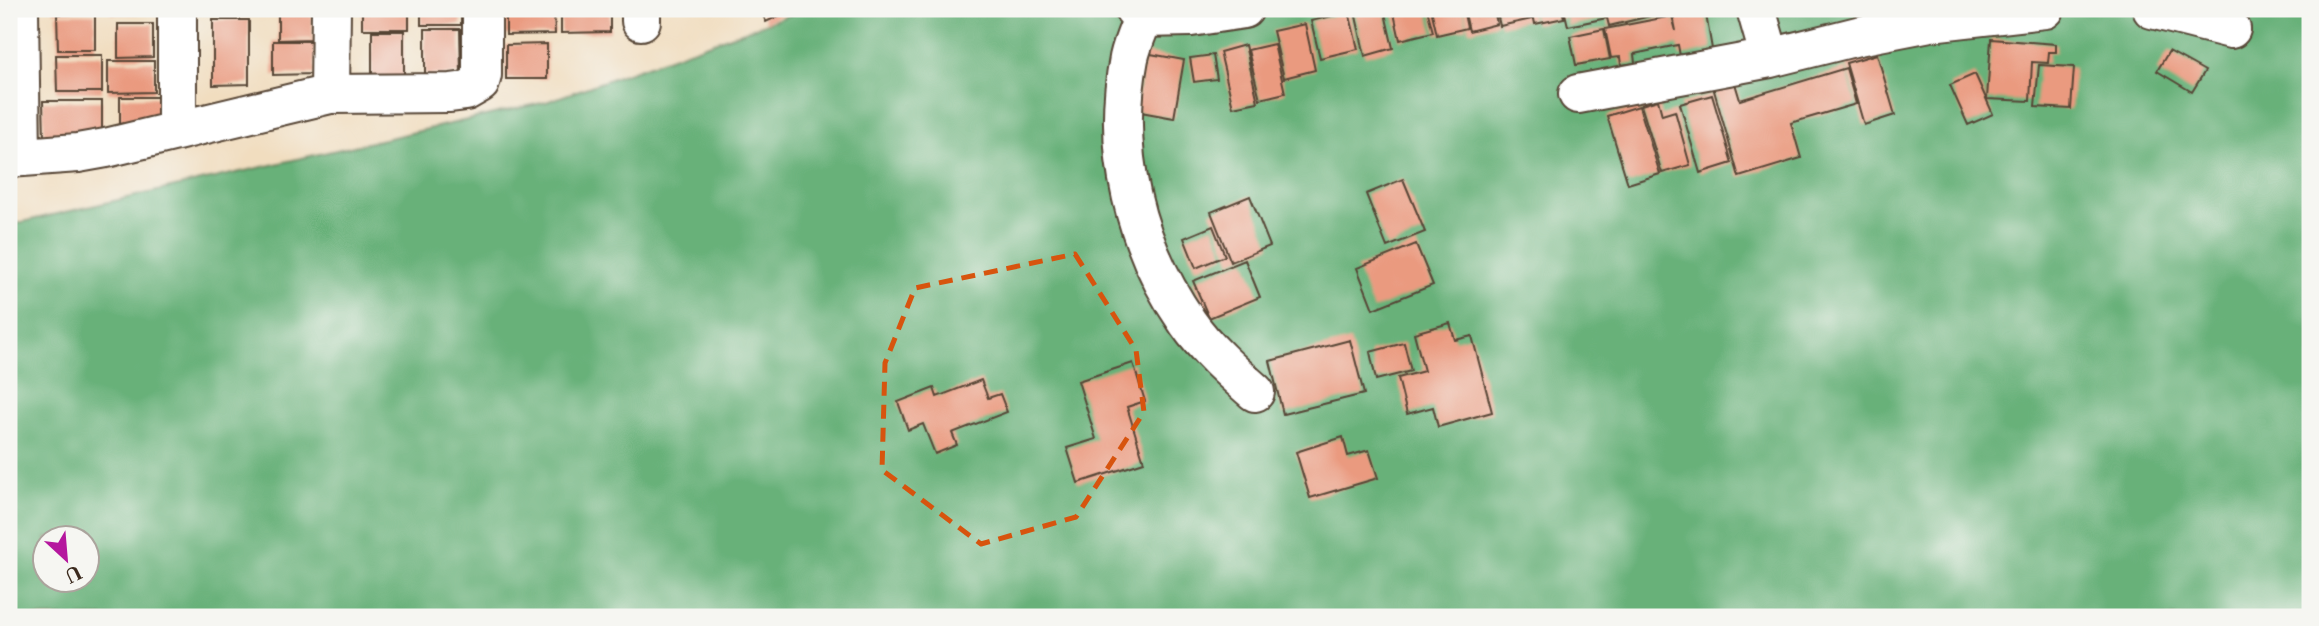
<svg xmlns="http://www.w3.org/2000/svg" width="2319" height="626" font-family="'Libre Caslon Text',serif">
<rect width="100%" height="100%" fill="#f6f6f2"/>
<filter id="ink" filterUnits="userSpaceOnUse"><feTurbulence type="fractalNoise" baseFrequency=".0143" numOctaves="2"/><feDisplacementMap in="SourceGraphic" scale="14" xChannelSelector="R" yChannelSelector="G"/><feConvolveMatrix kernelMatrix="1 2 1 2 8 2 1 2 1" color-interpolation-filters="sRGB"/></filter>
<filter id="wash" filterUnits="userSpaceOnUse"><feTurbulence type="fractalNoise" baseFrequency=".00686" numOctaves="4" result="noise"/><feDisplacementMap in="SourceGraphic" scale="28" xChannelSelector="R" yChannelSelector="G"/><feGaussianBlur stdDeviation="1.57" result="paint"/><feColorMatrix in="noise" values="0 0 0 0 0 0 0 0 0 0 0 0 0 0 0 0 0 1.4 0 .05"/><feComposite in="paint" operator="in"/></filter>
<g filter="url(#wash)">
<rect width="100%" height="100%" fill="#f1ddbf"/>
<path fill="#68b179" stroke="#526e4c" stroke-width="2" fill-rule="evenodd" d="M 806,9 L 2310,9 L 2310,617 L 9,617 L 9,225 L 546,102 ZM 46,538 L 88,538 L 88,580 L 46,580 Z"/>
<g id="blocks">
<path fill="#ea9a7f" d="M 54,9 L 94,9 L 94,11 L 54,12 Z
M 111,9 L 156,9 L 156,13 L 111,14 Z
M 219,9 L 252,9 L 252,14 L 219,14 Z
M 362,9 L 409,9 L 409,29 L 362,29 Z
M 421,9 L 461,9 L 461,25 L 421,25 Z
M 506,9 L 554,9 L 555,34 L 506,35 Z
M 561,9 L 610,9 L 610,32 L 561,33 Z
M 760,9 L 793,9 L 766,22 Z
M 1367,9 L 1384,9 L 1393,48 L 1365,56 L 1355,12 Z
M 1393,9 L 1427,9 L 1433,32 L 1400,40 Z
M 1431,9 L 1463,9 L 1467,28 L 1437,35 Z
M 1464,9 L 1494,9 L 1497,24 L 1469,31 Z
M 1496,9 L 1530,9 L 1532,19 L 1500,26 Z
M 1532,9 L 1562,9 L 1564,18 L 1535,24 Z
M 1564,9 L 1666,9 L 1667,12 L 1609,26 L 1607,18 L 1568,26 Z
M 1705,9 L 1712,49 L 1680,56 L 1678,45 L 1634,54 L 1635,63 L 1621,65 L 1620,57 L 1611,58 L 1605,29 L 1672,16 L 1676,31 L 1673,16 Z
M 278,10 L 312,10 L 313,39 L 278,40 Z
M 1349,12 L 1358,49 L 1320,58 L 1311,21 Z
M 57,14 L 95,14 L 95,50 L 58,50 Z
M 213,20 L 249,20 L 249,84 L 213,85 Z
M 118,24 L 153,24 L 153,57 L 118,58 Z
M 1305,24 L 1315,70 L 1284,78 L 1273,31 Z
M 425,29 L 460,29 L 461,75 L 425,75 Z
M 1604,29 L 1610,59 L 1576,65 L 1570,36 Z
M 372,31 L 404,31 L 404,80 L 372,80 Z
M 1991,39 L 2056,44 L 2056,52 L 2049,52 L 2048,63 L 2032,62 L 2030,101 L 1987,99 Z
M 273,41 L 315,41 L 315,74 L 273,75 Z
M 547,44 L 547,79 L 506,79 L 506,45 Z
M 1274,44 L 1285,93 L 1260,99 L 1248,50 Z
M 1245,45 L 1258,102 L 1233,107 L 1220,52 Z
M 2169,51 L 2205,71 L 2192,92 L 2157,71 Z
M 1145,53 L 1184,60 L 1174,118 L 1135,111 Z
M 1877,54 L 1895,115 L 1864,125 L 1846,63 Z
M 56,55 L 102,55 L 102,92 L 57,92 Z
M 1213,55 L 1217,79 L 1194,82 L 1190,58 Z
M 108,61 L 154,61 L 154,92 L 108,93 Z
M 2039,65 L 2074,67 L 2071,109 L 2035,107 Z
M 1846,68 L 1856,104 L 1791,123 L 1801,158 L 1739,177 L 1713,87 L 1734,80 L 1740,100 Z
M 1975,74 L 1993,114 L 1968,125 L 1950,85 Z
M 1712,95 L 1732,163 L 1700,173 L 1680,104 Z
M 120,97 L 158,97 L 158,126 L 120,127 Z
M 1658,100 L 1662,115 L 1675,111 L 1690,165 L 1662,173 L 1641,105 Z
M 43,101 L 102,101 L 102,137 L 44,138 Z
M 1639,106 L 1660,174 L 1628,184 L 1607,116 Z
M 1403,179 L 1425,232 L 1387,247 L 1366,194 Z
M 1250,196 L 1270,246 L 1231,262 L 1211,212 Z
M 1213,226 L 1225,256 L 1196,268 L 1184,238 Z
M 1416,244 L 1433,285 L 1373,309 L 1357,268 Z
M 1245,260 L 1260,297 L 1209,318 L 1193,281 Z
M 1450,323 L 1455,340 L 1472,336 L 1492,412 L 1438,427 L 1433,407 L 1407,414 L 1398,378 L 1424,371 L 1414,333 Z
M 1350,340 L 1364,394 L 1283,414 L 1270,361 Z
M 1404,343 L 1411,371 L 1376,380 L 1370,352 Z
M 1133,363 L 1145,401 L 1127,407 L 1144,462 L 1078,483 L 1067,448 L 1096,439 L 1078,381 Z
M 981,380 L 988,398 L 1000,394 L 1007,412 L 952,433 L 957,445 L 935,454 L 923,424 L 908,430 L 898,402 L 934,388 L 937,397 Z
M 1343,437 L 1348,456 L 1369,450 L 1378,478 L 1310,498 L 1296,452 Z"/>
</g>
</g>
<g filter="url(#ink)">
<use href="#blocks" fill-opacity="0" stroke="#564536" stroke-width="2"/>
<g fill="none" stroke-linecap="round" stroke-linejoin="round">
<g stroke="#564536" stroke-width="42">
<path id="minor" d="M 19,9 L 21,157
M 1134,9 L 1143,18 L 1191,17 L 1244,9
M 1756,9 L 1770,58 L 1858,36 L 1930,22 L 2045,9
M 2152,9 L 2231,29
M 1143,18 C 1138,31 1132,44 1129,58 C 1111,151 1134,245 1188,323 C 1206,349 1231,371 1255,392
M 641,21 L 641,9
M 330,94 L 331,9
M 1578,94 L 1770,58
M 177,131 L 177,9
M 9,158 L 78,153 L 106,148 L 330,94 L 450,93 L 466,91 L 480,83 L 482,75 L 482,9"/>
</g>
<use href="#minor" stroke="#fff" stroke-width="38"/>
</g>
</g>
<path fill="none" stroke="#d7540e" stroke-width="5" stroke-dasharray="14 9" stroke-linejoin="round" d="M 1075,254 L 1136,350 L 1144,412 L 1076,517 L 981,544 L 882,470 L 885,363 L 915,288 Z"/>
<rect width="2319" height="626" fill="none" stroke="#f6f6f2" stroke-width="35"/>
<g transform="translate(66 559) rotate(154)"><circle r="33" fill="#f6f6f2" stroke="#aba49d" stroke-width="2"/>
<path d="M0-5L12 26L0 18L-12 26Z" fill="#b5179e"/>
<text y="-10" font-size="19" font-weight="bold" text-anchor="middle" fill="#3b2a1e">U</text>
</g>
</svg>
